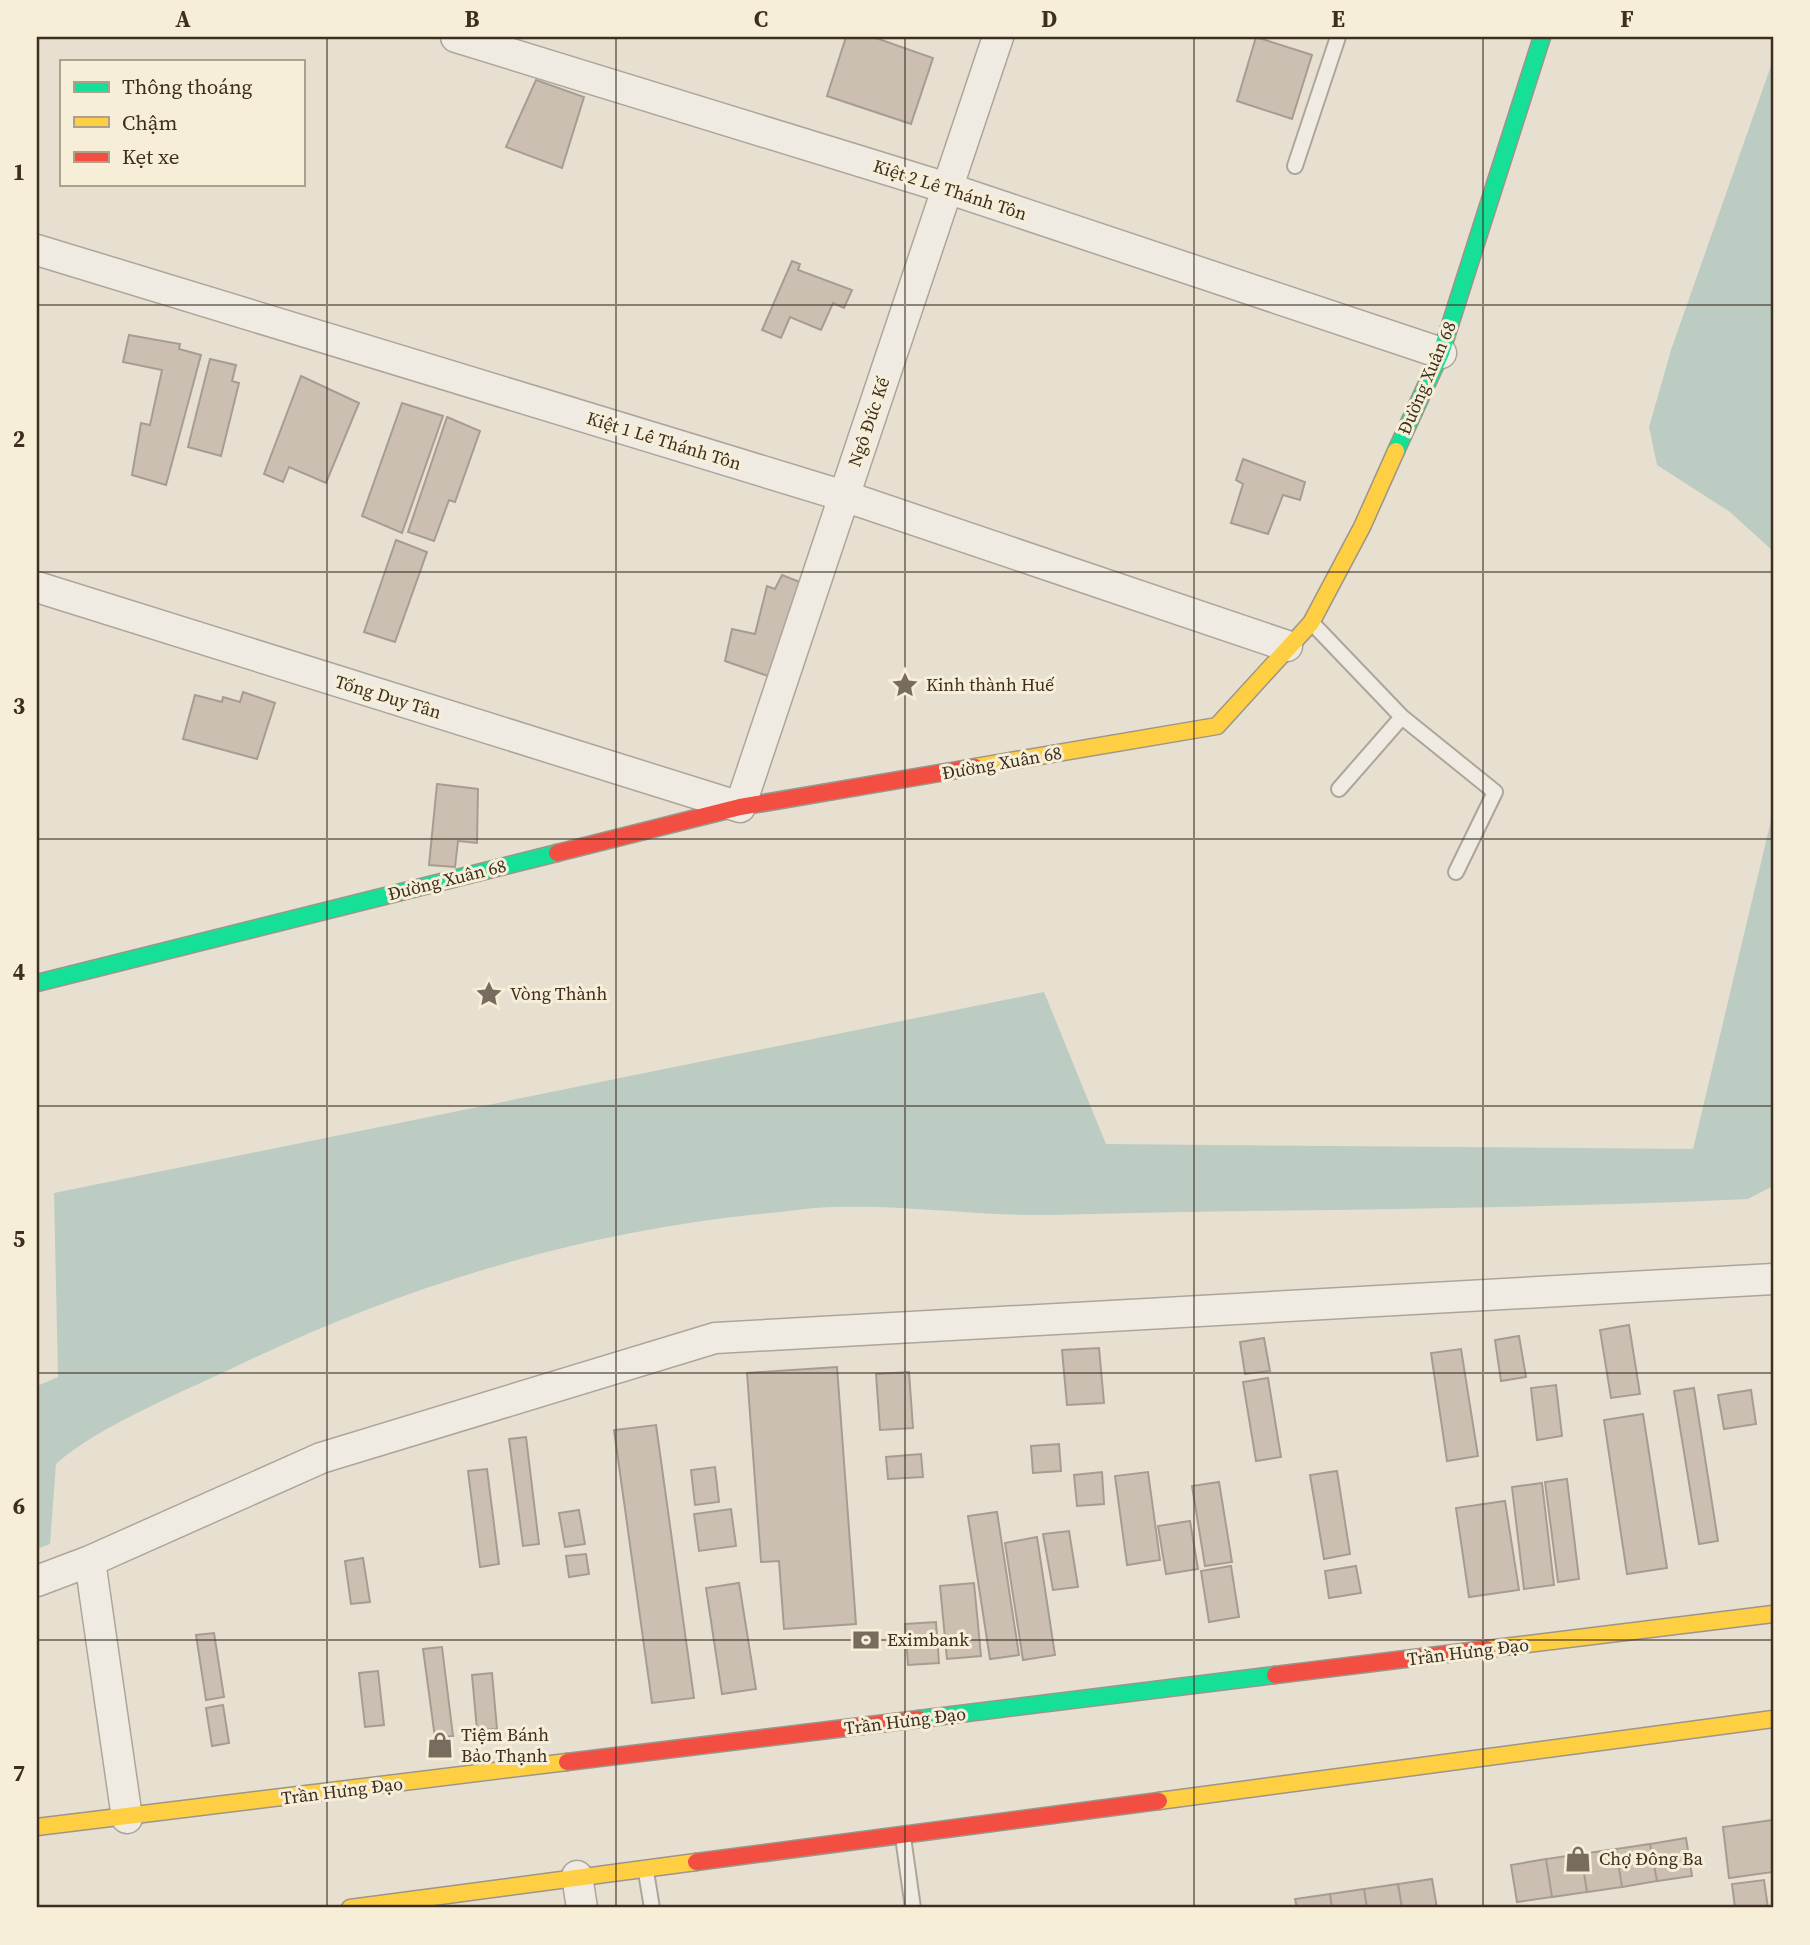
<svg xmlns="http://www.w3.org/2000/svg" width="1810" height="1945" font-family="'Source Serif 4',serif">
<rect width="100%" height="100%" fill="#e7e0d1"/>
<path fill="#bcccc2" d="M 1773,60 L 1773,551 L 1730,512 L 1657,465 L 1649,427 L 1671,350 Z
M 1773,812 L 1773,1186 L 1748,1199 C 1515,1210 1281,1209 1048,1215 C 978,1216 908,1205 838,1207 C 812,1207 785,1212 760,1214 C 579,1232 405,1286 241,1364 C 186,1391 101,1424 56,1464 L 50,1544 L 37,1549 L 37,1386 L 58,1377 L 54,1193 L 1044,992 L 1106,1144 L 1693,1149 Z"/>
<path fill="#cbbfb2" stroke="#a89c90" stroke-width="2" d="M 846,37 L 873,37 L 933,58 L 911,124 L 827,96 Z
M 1256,37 L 1312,55 L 1292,119 L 1237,101 Z
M 536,80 L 584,97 L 562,168 L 506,147 Z
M 792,261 L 800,264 L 798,270 L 852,290 L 844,308 L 833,303 L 821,330 L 790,317 L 781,338 L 762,330 Z
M 129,335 L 180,344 L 179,349 L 201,355 L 166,485 L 132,475 L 141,423 L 150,425 L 162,370 L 123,362 Z
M 210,359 L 236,365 L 232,381 L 239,383 L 221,456 L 188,447 Z
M 301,376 L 359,403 L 326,483 L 289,467 L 283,482 L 264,474 Z
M 402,403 L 443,416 L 402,533 L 362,516 Z
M 447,417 L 480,431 L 455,502 L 449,500 L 434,541 L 408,532 Z
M 1243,459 L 1305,482 L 1300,500 L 1283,495 L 1268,534 L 1231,523 L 1243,484 L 1236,480 Z
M 396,540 L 427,552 L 395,642 L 364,632 Z
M 782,575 L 805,584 L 768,676 L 725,661 L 732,629 L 755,634 L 767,586 L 775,589 Z
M 243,692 L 275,703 L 257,759 L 183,739 L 195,695 L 222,702 L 223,697 L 240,702 Z
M 437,784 L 478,789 L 477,843 L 458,841 L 455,867 L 429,865 Z
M 1629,1325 L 1640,1394 L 1611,1398 L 1600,1330 Z
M 1519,1336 L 1526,1377 L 1501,1381 L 1495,1340 Z
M 1264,1338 L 1270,1371 L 1245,1374 L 1240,1342 Z
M 1099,1348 L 1104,1403 L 1067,1405 L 1062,1350 Z
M 1461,1349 L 1478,1456 L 1447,1461 L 1431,1353 Z
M 837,1367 L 856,1624 L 784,1629 L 779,1561 L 761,1562 L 747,1373 Z
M 909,1372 L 913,1428 L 880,1430 L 876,1374 Z
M 1268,1378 L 1281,1457 L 1256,1461 L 1243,1382 Z
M 1556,1385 L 1562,1436 L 1537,1440 L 1531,1388 Z
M 1694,1388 L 1718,1541 L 1699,1544 L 1674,1391 Z
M 1751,1390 L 1756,1424 L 1724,1429 L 1718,1395 Z
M 1643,1414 L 1667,1568 L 1627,1574 L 1604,1420 Z
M 656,1425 L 694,1698 L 652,1703 L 614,1430 Z
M 526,1437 L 539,1544 L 523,1546 L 509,1439 Z
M 1059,1444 L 1061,1471 L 1033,1473 L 1031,1446 Z
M 921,1454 L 923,1477 L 888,1479 L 886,1457 Z
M 715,1467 L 719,1502 L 695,1505 L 691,1470 Z
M 487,1469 L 499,1564 L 480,1567 L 468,1471 Z
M 1337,1471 L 1350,1554 L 1324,1559 L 1310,1475 Z
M 1102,1472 L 1104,1504 L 1077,1506 L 1074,1475 Z
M 1148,1472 L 1160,1560 L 1127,1565 L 1115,1476 Z
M 1567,1479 L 1579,1579 L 1558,1582 L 1545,1482 Z
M 1219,1482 L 1232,1562 L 1205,1566 L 1192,1486 Z
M 1542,1483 L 1554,1585 L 1524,1589 L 1512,1487 Z
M 1505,1501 L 1519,1590 L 1469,1597 L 1456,1508 Z
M 731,1509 L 736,1546 L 699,1551 L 694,1514 Z
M 579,1510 L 585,1544 L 565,1547 L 559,1513 Z
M 997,1512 L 1019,1655 L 990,1659 L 968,1516 Z
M 1190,1521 L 1198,1569 L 1166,1574 L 1158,1526 Z
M 1069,1531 L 1078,1587 L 1053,1590 L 1043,1534 Z
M 1037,1537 L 1055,1655 L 1023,1660 L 1005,1543 Z
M 586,1554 L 589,1574 L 569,1577 L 566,1556 Z
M 363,1558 L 370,1602 L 351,1604 L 345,1561 Z
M 1231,1566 L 1239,1617 L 1209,1622 L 1201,1571 Z
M 1356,1566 L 1361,1593 L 1329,1598 L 1325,1571 Z
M 739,1583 L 756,1689 L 722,1694 L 706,1588 Z
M 974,1583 L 981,1656 L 947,1659 L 940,1586 Z
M 936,1622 L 939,1663 L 908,1665 L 905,1624 Z
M 214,1633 L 224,1697 L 206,1700 L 196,1635 Z
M 442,1647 L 453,1736 L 435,1738 L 423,1649 Z
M 378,1671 L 384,1725 L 365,1727 L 359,1673 Z
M 492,1673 L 497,1729 L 477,1730 L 472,1675 Z
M 223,1705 L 229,1743 L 212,1746 L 206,1708 Z
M 1773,1820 L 1773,1872 L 1729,1878 L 1723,1827 Z
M 1686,1838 L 1692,1876 L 1657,1881 L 1650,1844 Z
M 1650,1844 L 1657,1881 L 1622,1887 L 1616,1849 Z
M 1616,1849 L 1622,1887 L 1587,1892 L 1581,1854 Z
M 1581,1854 L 1587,1892 L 1552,1897 L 1546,1859 Z
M 1546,1859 L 1552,1897 L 1517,1902 L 1511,1865 Z
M 1432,1879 L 1437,1908 L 1402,1908 L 1398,1884 Z
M 1764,1880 L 1768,1908 L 1735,1908 L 1732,1884 Z
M 1398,1884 L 1402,1908 L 1367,1908 L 1364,1889 Z
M 1364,1889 L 1367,1908 L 1332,1908 L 1330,1894 Z
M 1330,1894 L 1332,1908 L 1297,1908 L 1295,1899 Z"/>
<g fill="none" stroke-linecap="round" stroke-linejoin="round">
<g stroke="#ada599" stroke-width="18">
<path id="lane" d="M 1295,166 L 1338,37
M 1313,624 L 1402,717 L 1495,792 L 1456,872
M 1339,789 L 1402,717
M 903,1837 L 913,1908
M 646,1872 L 652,1908"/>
</g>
<g stroke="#ada599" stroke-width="33">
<path id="street" d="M 456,37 L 947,188 L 1441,353
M 37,250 L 844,496 L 1287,646
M 37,587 L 740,807 L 998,37
M 90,1561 L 127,1818
M 37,1581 L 90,1561 L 321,1458 L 715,1338 L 1773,1279
M 577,1876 L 582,1908"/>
</g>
<g stroke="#9c958a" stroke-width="19">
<path id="fast" d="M 1396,451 L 1441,353 L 1542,37
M 37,983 L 557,853
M 919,1719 L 1275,1675"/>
</g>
<g stroke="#9c958a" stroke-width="19">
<path id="slow" d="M 975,767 L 1217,726 L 1311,623 L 1362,527 L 1396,451
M 1487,1649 L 1773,1614
M 1159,1801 L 1773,1719
M 37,1827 L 567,1762
M 350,1908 L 696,1862"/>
</g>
<g stroke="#9c958a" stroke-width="19">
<path id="jam" d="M 557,853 L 740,807 L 975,767
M 1275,1675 L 1487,1649
M 567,1762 L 919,1719
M 696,1862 L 1159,1801"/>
</g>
<use href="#lane" stroke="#efebe3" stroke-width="14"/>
<use href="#street" stroke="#efebe3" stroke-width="30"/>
<use href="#fast" stroke="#16e098" stroke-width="16"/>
<use href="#slow" stroke="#ffcf43" stroke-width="16"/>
<use href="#jam" stroke="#f24e42" stroke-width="16"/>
</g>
<path fill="none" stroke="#3d2e20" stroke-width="2" stroke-opacity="0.55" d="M 327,37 L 327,1908M 616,37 L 616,1908M 905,37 L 905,1908M 1194,37 L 1194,1908M 1483,37 L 1483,1908M 37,305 L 1773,305M 37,572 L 1773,572M 37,839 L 1773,839M 37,1106 L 1773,1106M 37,1373 L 1773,1373M 37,1640 L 1773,1640"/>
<defs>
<g id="sight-bare" transform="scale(2.1)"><path d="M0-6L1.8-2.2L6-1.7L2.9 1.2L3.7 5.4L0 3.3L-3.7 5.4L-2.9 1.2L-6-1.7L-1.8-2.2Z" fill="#786c5e" stroke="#f7eed8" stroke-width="2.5" paint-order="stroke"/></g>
<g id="bank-bare" transform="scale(2.1)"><path d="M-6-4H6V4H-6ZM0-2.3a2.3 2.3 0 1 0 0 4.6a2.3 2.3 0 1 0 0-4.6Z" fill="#786c5e" stroke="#f7eed8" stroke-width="2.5" paint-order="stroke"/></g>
<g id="shop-bare" transform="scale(2.1)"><path d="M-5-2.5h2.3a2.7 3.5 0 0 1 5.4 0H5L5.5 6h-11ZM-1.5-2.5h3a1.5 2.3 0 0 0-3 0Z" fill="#786c5e" stroke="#f7eed8" stroke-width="2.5" paint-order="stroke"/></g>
</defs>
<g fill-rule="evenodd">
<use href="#sight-bare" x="905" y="685"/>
<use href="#sight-bare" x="489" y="994"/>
<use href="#bank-bare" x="866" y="1640"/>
<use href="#shop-bare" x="440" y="1745"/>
<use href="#shop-bare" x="1578" y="1859"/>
</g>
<g text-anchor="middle" stroke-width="6" stroke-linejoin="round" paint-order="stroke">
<g font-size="18" fill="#3d2e20" stroke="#f7eed8">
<text transform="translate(950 190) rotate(18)" y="6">Kiệt 2 Lê Thánh Tôn</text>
<text transform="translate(1427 378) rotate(-67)" y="6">Đường Xuân 68</text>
<text transform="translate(869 422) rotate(-71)" y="6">Ngô Đức Kế</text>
<text transform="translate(664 441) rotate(17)" y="6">Kiệt 1 Lê Thánh Tôn</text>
<text transform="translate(388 697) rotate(17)" y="6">Tống Duy Tân</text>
<text transform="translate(1002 763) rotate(-10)" y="6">Đường Xuân 68</text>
<text transform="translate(447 880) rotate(-14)" y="6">Đường Xuân 68</text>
<text transform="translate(1468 1652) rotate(-7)" y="6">Trần Hưng Đạo</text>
<text transform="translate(905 1721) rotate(-7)" y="6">Trần Hưng Đạo</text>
<text transform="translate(342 1791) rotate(-7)" y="6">Trần Hưng Đạo</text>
</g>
<g font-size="18" fill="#3d2e20" stroke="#f7eed8" text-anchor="start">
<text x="926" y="691">Kinh thành Huế</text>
<text x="510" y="1000">Vòng Thành</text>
<text x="887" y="1646">Eximbank</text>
<text x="461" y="1741">Tiệm Bánh<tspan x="461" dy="21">Bảo Thạnh</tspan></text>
<text x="1599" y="1865">Chợ Đông Ba</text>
</g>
</g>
<rect width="1810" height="1945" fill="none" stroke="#f7eed8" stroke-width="77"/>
<rect x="60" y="60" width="245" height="126" fill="#f7eed8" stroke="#ada18e" stroke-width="2"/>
<rect x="74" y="82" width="35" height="10" fill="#16e098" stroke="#ada18e" stroke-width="2"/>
<text x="122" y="94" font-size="21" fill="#3d2e20">Thông thoáng</text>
<rect x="74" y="117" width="35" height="10" fill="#ffcf43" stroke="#ada18e" stroke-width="2"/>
<text x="122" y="130" font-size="21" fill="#3d2e20">Chậm</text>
<rect x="74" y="152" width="35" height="10" fill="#f24e42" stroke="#ada18e" stroke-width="2"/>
<text x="122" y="164" font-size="21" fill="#3d2e20">Kẹt xe</text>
<rect x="38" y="38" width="1734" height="1868" fill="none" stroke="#3d2e20" stroke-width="2.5"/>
<g font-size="23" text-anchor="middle" font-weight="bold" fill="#3d2e20">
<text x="183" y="27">A</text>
<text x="472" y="27">B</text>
<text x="761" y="27">C</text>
<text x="1049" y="27">D</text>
<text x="1338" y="27">E</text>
<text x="1627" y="27">F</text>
<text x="19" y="180">1</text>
<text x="19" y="447">2</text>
<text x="19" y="714">3</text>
<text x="19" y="980">4</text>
<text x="19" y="1247">5</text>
<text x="19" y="1514">6</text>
<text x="19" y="1781">7</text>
</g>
</svg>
